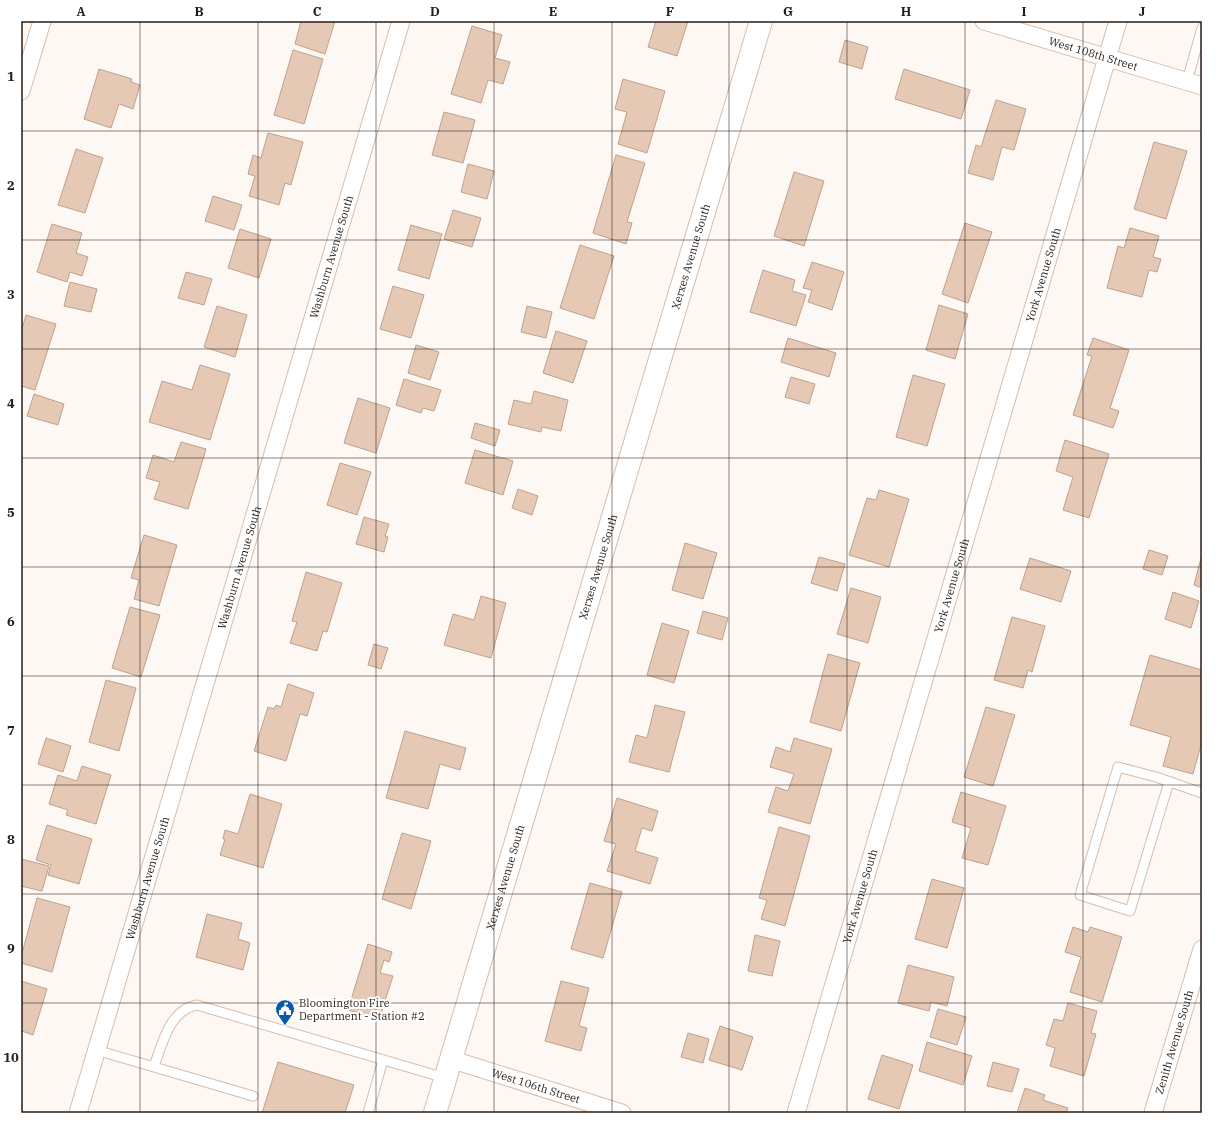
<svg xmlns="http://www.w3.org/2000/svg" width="1223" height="1134" font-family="'IBM Plex Serif',serif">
<rect width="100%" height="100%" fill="#fef8f4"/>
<path fill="#e6c9b4" stroke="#bda18d" d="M 301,21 L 335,21 L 325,54 L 295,44 Z
M 656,21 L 688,21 L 677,56 L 648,47 Z
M 472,26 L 502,35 L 495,58 L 510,62 L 503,84 L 488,80 L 481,103 L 451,94 Z
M 845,40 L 868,47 L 862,69 L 839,62 Z
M 293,50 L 323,59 L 304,124 L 274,115 Z
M 99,69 L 132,79 L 131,82 L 140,85 L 133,109 L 119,104 L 111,128 L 84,119 Z
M 904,69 L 970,90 L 961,119 L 895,99 Z
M 623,79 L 665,91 L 647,153 L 618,144 L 627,112 L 615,109 Z
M 996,100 L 1026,109 L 1014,150 L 1002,147 L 993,180 L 968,173 L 976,145 L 981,147 Z
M 444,112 L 475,120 L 463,163 L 432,155 Z
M 268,133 L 303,142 L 291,185 L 285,183 L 279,205 L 249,196 L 255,176 L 248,174 L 253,155 L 261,158 Z
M 1154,142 L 1187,151 L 1166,219 L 1134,209 Z
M 76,149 L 103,158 L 85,213 L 58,205 Z
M 616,155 L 645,163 L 627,222 L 632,223 L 626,244 L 593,233 Z
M 468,164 L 494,171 L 487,199 L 461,192 Z
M 794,172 L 824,181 L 804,246 L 774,236 Z
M 213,196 L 242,205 L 234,230 L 205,221 Z
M 453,210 L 481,218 L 472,247 L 444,239 Z
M 965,223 L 992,232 L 968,303 L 942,294 Z
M 52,224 L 82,233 L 76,253 L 88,257 L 82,276 L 70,272 L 67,282 L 37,272 Z
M 411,225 L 442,234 L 429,279 L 398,270 Z
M 1130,228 L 1159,236 L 1153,257 L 1161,259 L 1157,272 L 1149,270 L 1142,297 L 1107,288 L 1118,246 L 1124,248 Z
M 240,229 L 271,239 L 259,278 L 228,268 Z
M 580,245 L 614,256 L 594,319 L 560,308 Z
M 812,262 L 844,272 L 832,310 L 808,302 L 812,290 L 803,288 Z
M 763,270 L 795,280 L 792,291 L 806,295 L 796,326 L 750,312 Z
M 186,272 L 212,279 L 204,305 L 178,298 Z
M 70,282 L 97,289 L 91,312 L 64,306 Z
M 393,286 L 424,295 L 411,338 L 380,329 Z
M 939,305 L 968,314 L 955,359 L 926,350 Z
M 217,306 L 247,315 L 235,357 L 204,347 Z
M 527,306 L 552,312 L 546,338 L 521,332 Z
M 26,315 L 56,324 L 35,390 L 21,386 L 21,332 Z
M 556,331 L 587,341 L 573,383 L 543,373 Z
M 788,338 L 836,353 L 829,377 L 781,362 Z
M 1093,338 L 1129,350 L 1110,408 L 1119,411 L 1113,428 L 1073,415 L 1092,356 L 1087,355 Z
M 416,345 L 439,352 L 430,380 L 408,373 Z
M 200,365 L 230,374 L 210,440 L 149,422 L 162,381 L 192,390 Z
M 913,375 L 945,384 L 927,446 L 896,437 Z
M 791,377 L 815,384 L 809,404 L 785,397 Z
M 404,379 L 441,390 L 434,411 L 423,408 L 421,413 L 396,405 Z
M 534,391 L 568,400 L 561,431 L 542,427 L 541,432 L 508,424 L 514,400 L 531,404 Z
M 34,394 L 64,404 L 58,425 L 27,416 Z
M 358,398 L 390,408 L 376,453 L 344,443 Z
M 475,423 L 500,430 L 495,446 L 471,438 Z
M 1065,440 L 1109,454 L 1089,518 L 1063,510 L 1073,477 L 1056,471 Z
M 181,442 L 206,449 L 188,509 L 154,499 L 160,482 L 146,478 L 153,455 L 174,462 Z
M 475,450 L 513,461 L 503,495 L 465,483 Z
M 340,463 L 371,472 L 357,515 L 327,505 Z
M 518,489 L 538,496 L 532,515 L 512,508 Z
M 879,490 L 909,499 L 889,567 L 849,555 L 867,498 L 876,500 Z
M 364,517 L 389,524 L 385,536 L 388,537 L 384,552 L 356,544 Z
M 144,535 L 177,545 L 159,606 L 134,599 L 139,580 L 131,578 Z
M 685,543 L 717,553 L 703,599 L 672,590 Z
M 1149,550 L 1168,556 L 1162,575 L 1143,569 Z
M 819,557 L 845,564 L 837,591 L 811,583 Z
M 1030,558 L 1071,571 L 1061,602 L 1020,589 Z
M 1201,558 L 1202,558 L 1202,588 L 1194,585 Z
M 306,572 L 342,583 L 327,632 L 323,631 L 317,651 L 290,643 L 297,622 L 292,621 Z
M 851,588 L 881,597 L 868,643 L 837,634 Z
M 1173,592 L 1199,601 L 1191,628 L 1165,619 Z
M 481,596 L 506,603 L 491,658 L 444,645 L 453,614 L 474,620 Z
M 130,607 L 160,615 L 141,677 L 112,668 Z
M 703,611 L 728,618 L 722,640 L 697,633 Z
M 1012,617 L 1045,626 L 1032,672 L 1028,670 L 1023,688 L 994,680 Z
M 662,623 L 689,631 L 674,683 L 647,675 Z
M 374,644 L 388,648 L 381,669 L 368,665 Z
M 828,654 L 860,663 L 841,731 L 810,722 Z
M 1150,655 L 1202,670 L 1202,741 L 1193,774 L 1163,766 L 1171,737 L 1130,725 Z
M 106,680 L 136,688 L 119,751 L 89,742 Z
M 288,684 L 314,693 L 307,716 L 300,714 L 286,761 L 254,751 L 268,707 L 274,709 L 276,705 L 281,707 Z
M 655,705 L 685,712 L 669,772 L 629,762 L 636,735 L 647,738 Z
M 986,707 L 1015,715 L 993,786 L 964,777 Z
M 405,731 L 466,748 L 460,770 L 440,764 L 428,809 L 386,798 Z
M 46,738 L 71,746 L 63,772 L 38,764 Z
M 794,738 L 832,749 L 810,824 L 768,812 L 776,787 L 788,791 L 794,774 L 770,767 L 776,747 L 790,752 Z
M 82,766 L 111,775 L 96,824 L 66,815 L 68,810 L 49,804 L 58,775 L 77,781 Z
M 961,792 L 1006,806 L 988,865 L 962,858 L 971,828 L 952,822 Z
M 250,794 L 282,804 L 263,868 L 220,855 L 225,839 L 223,839 L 225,830 L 238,834 Z
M 617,798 L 658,811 L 652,831 L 642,828 L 635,851 L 658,858 L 650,884 L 607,871 L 616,844 L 604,841 Z
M 47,825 L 92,839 L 79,884 L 48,875 L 51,865 L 36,860 Z
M 779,827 L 810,836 L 785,926 L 761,919 L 767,900 L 759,898 Z
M 402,833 L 431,841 L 411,909 L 382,899 Z
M 21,859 L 49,866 L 42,891 L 21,886 Z
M 932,879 L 964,888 L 947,948 L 915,939 Z
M 590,883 L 622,892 L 603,958 L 571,949 Z
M 37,898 L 70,907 L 52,972 L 21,963 L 21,957 Z
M 207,914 L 242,923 L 238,939 L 250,943 L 243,970 L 196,957 Z
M 1073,927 L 1088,932 L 1090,927 L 1122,937 L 1102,1002 L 1070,992 L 1081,957 L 1065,952 Z
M 755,935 L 780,941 L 772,976 L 748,971 Z
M 368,944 L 392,952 L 389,962 L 384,960 L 380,973 L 393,976 L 379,1020 L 348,1010 Z
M 908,965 L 954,977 L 947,1006 L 931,1002 L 929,1011 L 898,1003 Z
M 21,981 L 47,989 L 33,1035 L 22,1031 L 21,1033 Z
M 561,981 L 589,988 L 579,1026 L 587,1028 L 581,1051 L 545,1041 Z
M 1068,1003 L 1097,1011 L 1091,1033 L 1096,1034 L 1084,1076 L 1050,1066 L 1055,1048 L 1046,1045 L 1054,1019 L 1063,1021 Z
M 938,1009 L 966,1017 L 957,1045 L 930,1037 Z
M 720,1026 L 753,1037 L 742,1070 L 709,1060 Z
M 688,1033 L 709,1039 L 703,1063 L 681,1057 Z
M 927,1042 L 972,1056 L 963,1085 L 919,1071 Z
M 882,1055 L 913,1065 L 899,1109 L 868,1099 Z
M 278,1062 L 354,1085 L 345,1113 L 262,1113 Z
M 993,1062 L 1019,1069 L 1012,1092 L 987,1086 Z
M 1025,1088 L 1045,1095 L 1043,1100 L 1068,1108 L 1066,1113 L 1017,1113 Z"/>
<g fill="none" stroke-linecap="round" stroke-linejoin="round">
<g stroke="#d9bda8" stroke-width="11">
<path id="lane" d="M 1187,81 L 1202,28
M 1169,782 L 1130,911 L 1080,895 L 1118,767 L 1156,777 L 1202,793
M 96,1050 L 253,1096
M 154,1066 C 163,1043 169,1010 197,1005 L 445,1078
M 368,1113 L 383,1060"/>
</g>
<g stroke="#d9bda8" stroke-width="19">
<g id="street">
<path id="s1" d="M 984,21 L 1202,86"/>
<path d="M 21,91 L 42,21"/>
<path id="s2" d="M 450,1059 L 622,1113"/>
<path id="s3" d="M 78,1113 L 401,21"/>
<path id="s4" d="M 796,1113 L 1118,21"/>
<path id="s5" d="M 1153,1113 L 1202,949"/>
</g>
</g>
<g stroke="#d9bda8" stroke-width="24">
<g id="secondary">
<path id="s6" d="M 435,1113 L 761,21"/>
</g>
</g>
<use href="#lane" stroke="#fff" stroke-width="9"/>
<use href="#street" stroke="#fff" stroke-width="17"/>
<use href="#secondary" stroke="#fff" stroke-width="22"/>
</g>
<path fill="none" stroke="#281d16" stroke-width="1" stroke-opacity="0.55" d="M 140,21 L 140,1113M 258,21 L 258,1113M 376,21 L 376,1113M 494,21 L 494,1113M 612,21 L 612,1113M 729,21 L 729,1113M 847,21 L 847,1113M 965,21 L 965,1113M 1083,21 L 1083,1113M 21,131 L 1202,131M 21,240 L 1202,240M 21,349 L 1202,349M 21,458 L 1202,458M 21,567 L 1202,567M 21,676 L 1202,676M 21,785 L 1202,785M 21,894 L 1202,894M 21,1003 L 1202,1003"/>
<defs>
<g id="civic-pin" transform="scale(1)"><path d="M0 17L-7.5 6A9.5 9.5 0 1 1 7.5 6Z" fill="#0b5aa9" stroke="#fff"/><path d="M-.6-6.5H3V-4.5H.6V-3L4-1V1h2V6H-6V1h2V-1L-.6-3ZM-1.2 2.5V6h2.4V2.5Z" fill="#fff"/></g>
</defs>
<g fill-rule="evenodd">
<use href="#civic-pin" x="285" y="1009"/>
</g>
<g text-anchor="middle" stroke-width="4" stroke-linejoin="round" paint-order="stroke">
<g font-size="11" fill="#281d16" stroke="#fff">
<text dy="4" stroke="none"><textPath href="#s1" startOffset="114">West 108th Street</textPath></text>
<text dy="4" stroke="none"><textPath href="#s3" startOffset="893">Washburn Avenue South</textPath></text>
<text dy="4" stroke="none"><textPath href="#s6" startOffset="894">Xerxes Avenue South</textPath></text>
<text dy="4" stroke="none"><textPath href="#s4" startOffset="874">York Avenue South</textPath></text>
<text dy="4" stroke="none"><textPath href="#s3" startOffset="569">Washburn Avenue South</textPath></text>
<text dy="4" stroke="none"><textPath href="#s6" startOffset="570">Xerxes Avenue South</textPath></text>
<text dy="4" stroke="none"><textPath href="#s4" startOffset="550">York Avenue South</textPath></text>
<text dy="4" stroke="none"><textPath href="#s6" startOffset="246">Xerxes Avenue South</textPath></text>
<text dy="4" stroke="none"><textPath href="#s3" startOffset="245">Washburn Avenue South</textPath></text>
<text dy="4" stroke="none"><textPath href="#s4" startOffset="226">York Avenue South</textPath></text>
<text dy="4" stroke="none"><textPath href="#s5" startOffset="74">Zenith Avenue South</textPath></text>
<text dy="4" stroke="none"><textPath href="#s2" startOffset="90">West 106th Street</textPath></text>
</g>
<g font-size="11" fill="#281d16" stroke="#fff" text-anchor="start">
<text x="299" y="1007">Bloomington Fire<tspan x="299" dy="13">Department - Station #2</tspan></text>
</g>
</g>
<rect width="1223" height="1134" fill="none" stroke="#ffffff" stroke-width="44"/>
<rect x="22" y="22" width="1179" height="1090" fill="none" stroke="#281d16" stroke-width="1.5"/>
<g font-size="13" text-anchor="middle" font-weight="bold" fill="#281d16">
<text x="81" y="16">A</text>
<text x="199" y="16">B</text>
<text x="317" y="16">C</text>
<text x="435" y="16">D</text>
<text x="553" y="16">E</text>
<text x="670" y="16">F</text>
<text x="788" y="16">G</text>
<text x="906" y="16">H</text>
<text x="1024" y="16">I</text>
<text x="1142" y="16">J</text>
<text x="11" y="81">1</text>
<text x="11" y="190">2</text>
<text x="11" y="299">3</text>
<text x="11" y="408">4</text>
<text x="11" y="517">5</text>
<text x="11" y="626">6</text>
<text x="11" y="735">7</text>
<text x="11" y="844">8</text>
<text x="11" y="953">9</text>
<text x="11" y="1062">10</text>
</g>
</svg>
